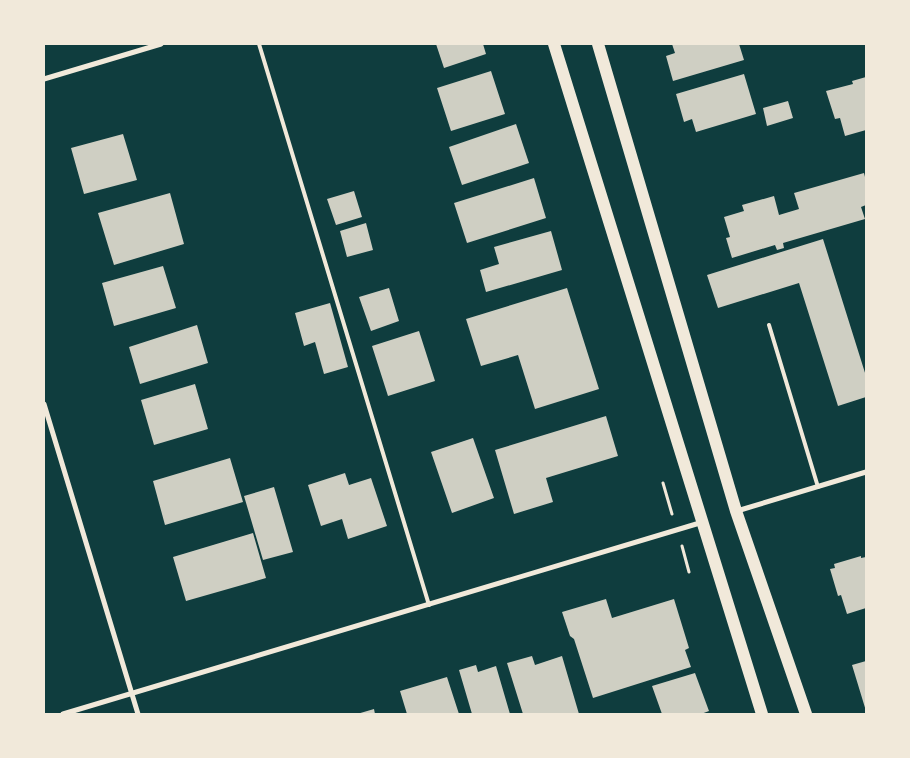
<svg xmlns="http://www.w3.org/2000/svg" width="910" height="758" font-family="Mulish,sans-serif">
<rect width="100%" height="100%" fill="#0f3d3e"/>
<path fill="#cfcfc3" d="M 436,44 L 483,44 L 486,54 L 444,68 Z
M 672,44 L 739,44 L 744,60 L 673,81 L 666,56 L 675,53 Z
M 491,71 L 505,114 L 451,131 L 437,88 Z
M 744,74 L 756,114 L 696,132 L 692,119 L 684,122 L 676,94 Z
M 866,77 L 866,130 L 845,136 L 840,118 L 835,119 L 826,91 L 853,84 L 852,81 Z
M 788,101 L 793,118 L 767,126 L 763,108 Z
M 516,124 L 529,163 L 462,185 L 449,147 Z
M 123,134 L 137,180 L 84,194 L 71,148 Z
M 864,173 L 866,181 L 866,205 L 861,207 L 865,219 L 783,243 L 784,248 L 777,250 L 775,245 L 732,258 L 726,238 L 730,237 L 724,217 L 744,211 L 742,205 L 774,196 L 779,215 L 799,209 L 794,193 Z
M 534,178 L 546,218 L 467,243 L 454,203 Z
M 354,191 L 362,217 L 336,225 L 327,199 Z
M 170,193 L 184,244 L 114,265 L 98,213 Z
M 366,223 L 373,250 L 347,257 L 340,231 Z
M 551,231 L 562,270 L 486,292 L 480,270 L 499,264 L 494,247 Z
M 823,239 L 866,376 L 866,397 L 838,406 L 799,283 L 718,308 L 707,275 Z
M 163,266 L 176,308 L 114,326 L 102,283 Z
M 389,288 L 399,321 L 371,331 L 359,297 Z
M 567,288 L 599,389 L 535,409 L 518,355 L 481,366 L 466,319 Z
M 330,303 L 348,367 L 324,374 L 315,342 L 304,346 L 295,313 Z
M 197,325 L 208,363 L 140,384 L 129,347 Z
M 419,331 L 435,381 L 388,396 L 372,346 Z
M 195,384 L 208,429 L 154,445 L 141,400 Z
M 606,416 L 618,456 L 546,478 L 553,502 L 514,514 L 495,450 Z
M 473,438 L 494,498 L 452,513 L 431,452 Z
M 230,458 L 243,502 L 165,525 L 153,481 Z
M 345,473 L 349,485 L 371,478 L 387,526 L 348,539 L 342,519 L 321,526 L 308,485 Z
M 274,487 L 293,552 L 263,560 L 244,496 Z
M 253,533 L 266,578 L 186,601 L 173,557 Z
M 861,556 L 861,558 L 866,557 L 866,608 L 847,614 L 841,595 L 838,596 L 830,569 L 835,568 L 834,564 Z
M 606,599 L 612,618 L 674,599 L 689,648 L 685,650 L 691,667 L 593,698 L 574,639 L 570,636 L 562,612 Z
M 532,656 L 535,665 L 562,656 L 579,714 L 523,714 L 507,663 Z
M 866,661 L 866,711 L 852,665 Z
M 476,665 L 478,672 L 496,666 L 510,714 L 472,714 L 459,670 Z
M 695,673 L 709,711 L 701,714 L 662,714 L 652,686 Z
M 447,677 L 459,714 L 407,714 L 400,691 Z
M 374,709 L 375,714 L 357,714 Z"/>
<g fill="none" stroke-linecap="round" stroke-linejoin="round">
<path stroke="#f1e9da" stroke-width="3" d="M 663,483 L 672,514
M 682,546 L 689,572"/>
<path stroke="#f1e9da" stroke-width="4" d="M 259,44 L 429,605
M 769,325 L 818,487"/>
<path stroke="#f1e9da" stroke-width="5" d="M 44,79 L 161,44
M 44,404 L 138,714
M 737,511 L 866,472
M 63,714 L 703,522"/>
<path stroke="#f1e9da" stroke-width="12" d="M 554,44 L 762,714
M 598,44 L 736,511 L 806,714"/>
</g>
<rect width="910" height="758" fill="none" stroke="#f1e9da" stroke-width="90"/>
</svg>
